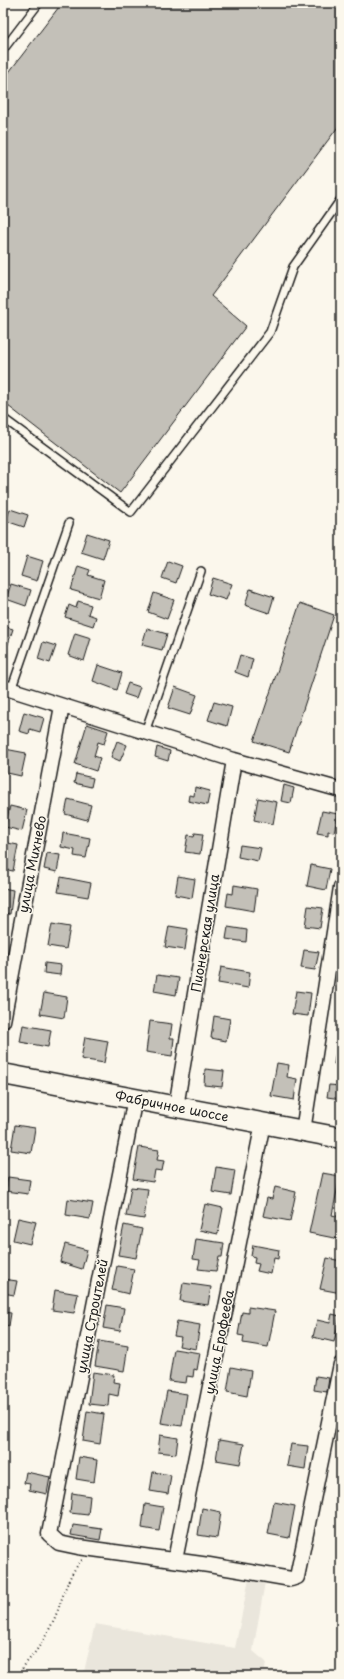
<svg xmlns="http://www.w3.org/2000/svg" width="344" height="1679" font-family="'Playpen Sans',sans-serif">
<rect width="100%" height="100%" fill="#fbf7ec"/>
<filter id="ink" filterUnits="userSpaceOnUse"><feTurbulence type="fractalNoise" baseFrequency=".025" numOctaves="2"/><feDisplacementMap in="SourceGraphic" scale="8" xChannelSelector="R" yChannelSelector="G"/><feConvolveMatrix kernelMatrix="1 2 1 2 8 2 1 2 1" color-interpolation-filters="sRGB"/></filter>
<g filter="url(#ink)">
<path fill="#eae6dc" d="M 249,1579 L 265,1582 L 253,1651 L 266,1662 L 265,1670 L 302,1676 L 83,1676 L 95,1624 L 235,1648 Z"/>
<path fill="#c3c0b8" stroke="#1c1c1c" d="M 62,3 L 341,3 L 341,123 L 211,296 L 246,326 L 120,493 L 3,402 L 3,80 Z
M 10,509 L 28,515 L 24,527 L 6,521 Z
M 87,533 L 109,540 L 103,559 L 81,552 Z
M 27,556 L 43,561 L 37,581 L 21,576 Z
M 168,561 L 182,566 L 176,583 L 162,578 Z
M 78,566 L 90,570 L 88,575 L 104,580 L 99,598 L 71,590 Z
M 213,578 L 232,584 L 226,600 L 208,594 Z
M 11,584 L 31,590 L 26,606 L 6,599 Z
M 250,589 L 274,597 L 269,613 L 245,605 Z
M 154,593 L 174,600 L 167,619 L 148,612 Z
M 78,601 L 91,605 L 88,614 L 96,617 L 93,626 L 65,617 L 69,605 L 76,608 Z
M 300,603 L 334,615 L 289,752 L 254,741 Z
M 3,626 L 13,629 L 5,653 L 3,653 Z
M 147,628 L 167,634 L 162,650 L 142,645 Z
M 75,633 L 91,638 L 84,661 L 68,655 Z
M 43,642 L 56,646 L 50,663 L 38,659 Z
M 240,655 L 253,659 L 248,677 L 235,672 Z
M 98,665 L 122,673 L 117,690 L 93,681 Z
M 128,683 L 140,687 L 136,698 L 124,694 Z
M 175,687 L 197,695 L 190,715 L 168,708 Z
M 214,702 L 232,707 L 227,726 L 208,720 Z
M 24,712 L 44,718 L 40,732 L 30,729 L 29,734 L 19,731 Z
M 87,724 L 108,731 L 104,744 L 98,742 L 94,756 L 100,758 L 96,771 L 75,764 Z
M 117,741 L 127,745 L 120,761 L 111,757 Z
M 157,747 L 170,751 L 168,761 L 155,757 Z
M 5,749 L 26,753 L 21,776 L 3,772 Z
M 76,774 L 93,778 L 91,787 L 74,783 Z
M 284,785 L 294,788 L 291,803 L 281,801 Z
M 195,787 L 210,791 L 207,805 L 188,801 L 189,795 L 194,796 Z
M 258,798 L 277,802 L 273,824 L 254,820 Z
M 68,799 L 91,805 L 87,820 L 65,814 Z
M 10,806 L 27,810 L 22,831 L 5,827 Z
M 322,811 L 338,814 L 334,832 L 328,831 L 328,835 L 317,833 Z
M 63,833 L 90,838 L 86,858 L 74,856 L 75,850 L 61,847 Z
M 195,833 L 203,834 L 200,854 L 185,852 L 188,835 L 194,836 Z
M 3,842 L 18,845 L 13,871 L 3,869 Z
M 240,845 L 261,848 L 258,861 L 238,857 Z
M 47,853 L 60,855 L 57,872 L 44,869 Z
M 311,865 L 330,869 L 326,890 L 307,886 Z
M 178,876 L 195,879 L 192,898 L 175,895 Z
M 61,877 L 91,883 L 88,897 L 58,892 Z
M 234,885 L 257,889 L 254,911 L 226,906 L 228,893 L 233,894 Z
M 3,888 L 13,890 L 10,914 L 3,913 Z
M 308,906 L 323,908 L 320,928 L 305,926 Z
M 52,924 L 70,927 L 66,949 L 48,946 Z
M 169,926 L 188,929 L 185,950 L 165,947 Z
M 228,927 L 247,930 L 246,942 L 226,939 Z
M 304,950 L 319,952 L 315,970 L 301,968 Z
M 45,963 L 61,965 L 60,975 L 44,973 Z
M 221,967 L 250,972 L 248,988 L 218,983 Z
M 157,975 L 179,978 L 176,995 L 154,991 Z
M 296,991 L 311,993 L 308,1016 L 292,1014 Z
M 44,993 L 67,997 L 64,1018 L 40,1014 Z
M 214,1016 L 230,1019 L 226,1041 L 211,1038 Z
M 150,1021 L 172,1024 L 170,1038 L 174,1038 L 172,1056 L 146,1052 Z
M 23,1025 L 51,1030 L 48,1047 L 20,1042 Z
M 85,1037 L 108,1041 L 104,1063 L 81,1059 Z
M 337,1044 L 341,1045 L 341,1065 L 334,1064 Z
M 277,1063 L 289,1065 L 287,1077 L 297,1079 L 294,1100 L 271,1096 Z
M 205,1069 L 224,1071 L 222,1087 L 204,1085 Z
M 329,1085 L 341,1086 L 341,1099 L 327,1097 Z
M 15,1125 L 35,1128 L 31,1153 L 11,1150 Z
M 139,1147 L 159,1150 L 157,1160 L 164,1161 L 162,1171 L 155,1170 L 153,1182 L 133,1179 Z
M 216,1167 L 235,1170 L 231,1195 L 212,1192 Z
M 322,1173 L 340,1176 L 332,1215 L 341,1217 L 339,1239 L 309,1233 Z
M 8,1177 L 30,1180 L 28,1194 L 6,1191 Z
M 131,1187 L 148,1189 L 144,1219 L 126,1216 Z
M 275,1187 L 296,1192 L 290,1221 L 263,1216 L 267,1198 L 272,1199 Z
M 68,1199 L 93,1203 L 90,1219 L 66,1215 Z
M 205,1204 L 223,1208 L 218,1234 L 199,1230 Z
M 18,1218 L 36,1222 L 30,1244 L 13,1240 Z
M 124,1225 L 142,1229 L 136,1258 L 118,1255 Z
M 196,1239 L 224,1243 L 222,1257 L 219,1257 L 216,1271 L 198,1269 L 200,1260 L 193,1259 Z
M 65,1244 L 87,1250 L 82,1269 L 60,1262 Z
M 253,1245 L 279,1250 L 278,1259 L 274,1258 L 271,1274 L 257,1271 L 259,1264 L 254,1263 L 255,1257 L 251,1256 Z
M 327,1258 L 341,1261 L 341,1293 L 320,1289 Z
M 117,1266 L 134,1269 L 129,1294 L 112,1290 Z
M 3,1279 L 17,1281 L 14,1295 L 3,1293 Z
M 183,1283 L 211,1287 L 208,1305 L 180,1301 Z
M 55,1290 L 78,1294 L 74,1313 L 52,1310 Z
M 107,1305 L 124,1308 L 120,1331 L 103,1328 Z
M 248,1307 L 275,1311 L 268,1347 L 243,1343 L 244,1336 L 238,1335 L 242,1312 L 248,1313 Z
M 3,1312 L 11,1313 L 9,1326 L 3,1325 Z
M 332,1314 L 340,1316 L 334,1342 L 313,1337 L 317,1320 L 330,1323 Z
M 177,1321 L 200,1325 L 196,1349 L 179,1346 L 181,1337 L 174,1336 Z
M 99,1341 L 128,1346 L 124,1371 L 95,1366 Z
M 174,1349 L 200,1353 L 197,1370 L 194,1369 L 193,1377 L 187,1376 L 186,1383 L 169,1381 Z
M 231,1367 L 251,1371 L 247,1396 L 227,1392 Z
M 93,1372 L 114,1375 L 113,1382 L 120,1383 L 118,1396 L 109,1394 L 108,1406 L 89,1404 Z
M 316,1376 L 329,1378 L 327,1392 L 314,1390 Z
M 167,1391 L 187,1394 L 182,1426 L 161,1423 Z
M 87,1411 L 104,1414 L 100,1444 L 83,1441 Z
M 160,1435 L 178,1438 L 176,1454 L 158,1452 Z
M 219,1440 L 244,1444 L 240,1464 L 216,1460 Z
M 291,1444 L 308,1446 L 305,1469 L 287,1466 Z
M 79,1457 L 97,1460 L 94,1482 L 76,1479 Z
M 26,1472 L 50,1477 L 47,1494 L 29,1490 L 30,1484 L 24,1483 Z
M 153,1472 L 171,1475 L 168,1494 L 150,1491 Z
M 72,1493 L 90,1496 L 88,1515 L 70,1513 Z
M 274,1502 L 295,1506 L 289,1538 L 268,1534 Z
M 145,1504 L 163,1507 L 159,1531 L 142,1528 Z
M 202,1508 L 221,1512 L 217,1538 L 198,1535 Z
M 73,1525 L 102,1529 L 100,1540 L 71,1535 Z"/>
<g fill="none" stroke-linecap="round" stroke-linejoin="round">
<g stroke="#1c1c1c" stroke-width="10">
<path id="service" d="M 3,50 L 39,3
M 3,418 L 131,512 L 270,332 L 293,267 L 341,199
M 11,690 L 69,523
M 145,732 L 201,571"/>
</g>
<g stroke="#1c1c1c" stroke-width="17">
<path id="minor" d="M 3,687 L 234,760 L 341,790
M 3,1021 L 62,706
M 135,1098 L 49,1534 L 59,1543 L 78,1547 L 209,1565 L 291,1579 L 297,1577 L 341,1364
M 176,1107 L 234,760
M 303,1131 L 341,887
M 175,1560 L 263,1123"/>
</g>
<g stroke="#1c1c1c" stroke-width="23">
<path id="secondary" d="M 3,1074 L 341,1138"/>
</g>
<path stroke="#1c1c1c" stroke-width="2" stroke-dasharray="1 3" stroke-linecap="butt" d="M 19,1676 C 22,1665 32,1658 38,1648 C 46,1637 56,1617 60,1604 C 66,1587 70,1573 82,1560"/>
<use href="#service" stroke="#fbf7ec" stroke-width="7"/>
<use href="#minor" stroke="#fbf7ec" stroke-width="14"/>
<use href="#secondary" stroke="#fbf7ec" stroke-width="20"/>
</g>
</g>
<g text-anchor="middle" stroke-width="3" stroke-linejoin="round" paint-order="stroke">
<g font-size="13" fill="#1c1c1c" stroke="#fbf7ec">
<text transform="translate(32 864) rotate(-79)" y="5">улица Михнево</text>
<text transform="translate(205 933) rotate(-81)" y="5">Пионерская улица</text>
<text transform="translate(172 1106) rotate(11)" y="5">Фабричное шоссе</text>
<text transform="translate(92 1316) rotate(-79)" y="5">улица Строителей</text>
<text transform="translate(219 1342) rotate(-79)" y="5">улица Ерофеева</text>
</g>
</g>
<rect width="344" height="1679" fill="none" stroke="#fbf7ec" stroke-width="16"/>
<rect x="8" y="8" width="328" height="1663" fill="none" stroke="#1c1c1c" stroke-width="1.5" filter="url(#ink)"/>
</svg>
